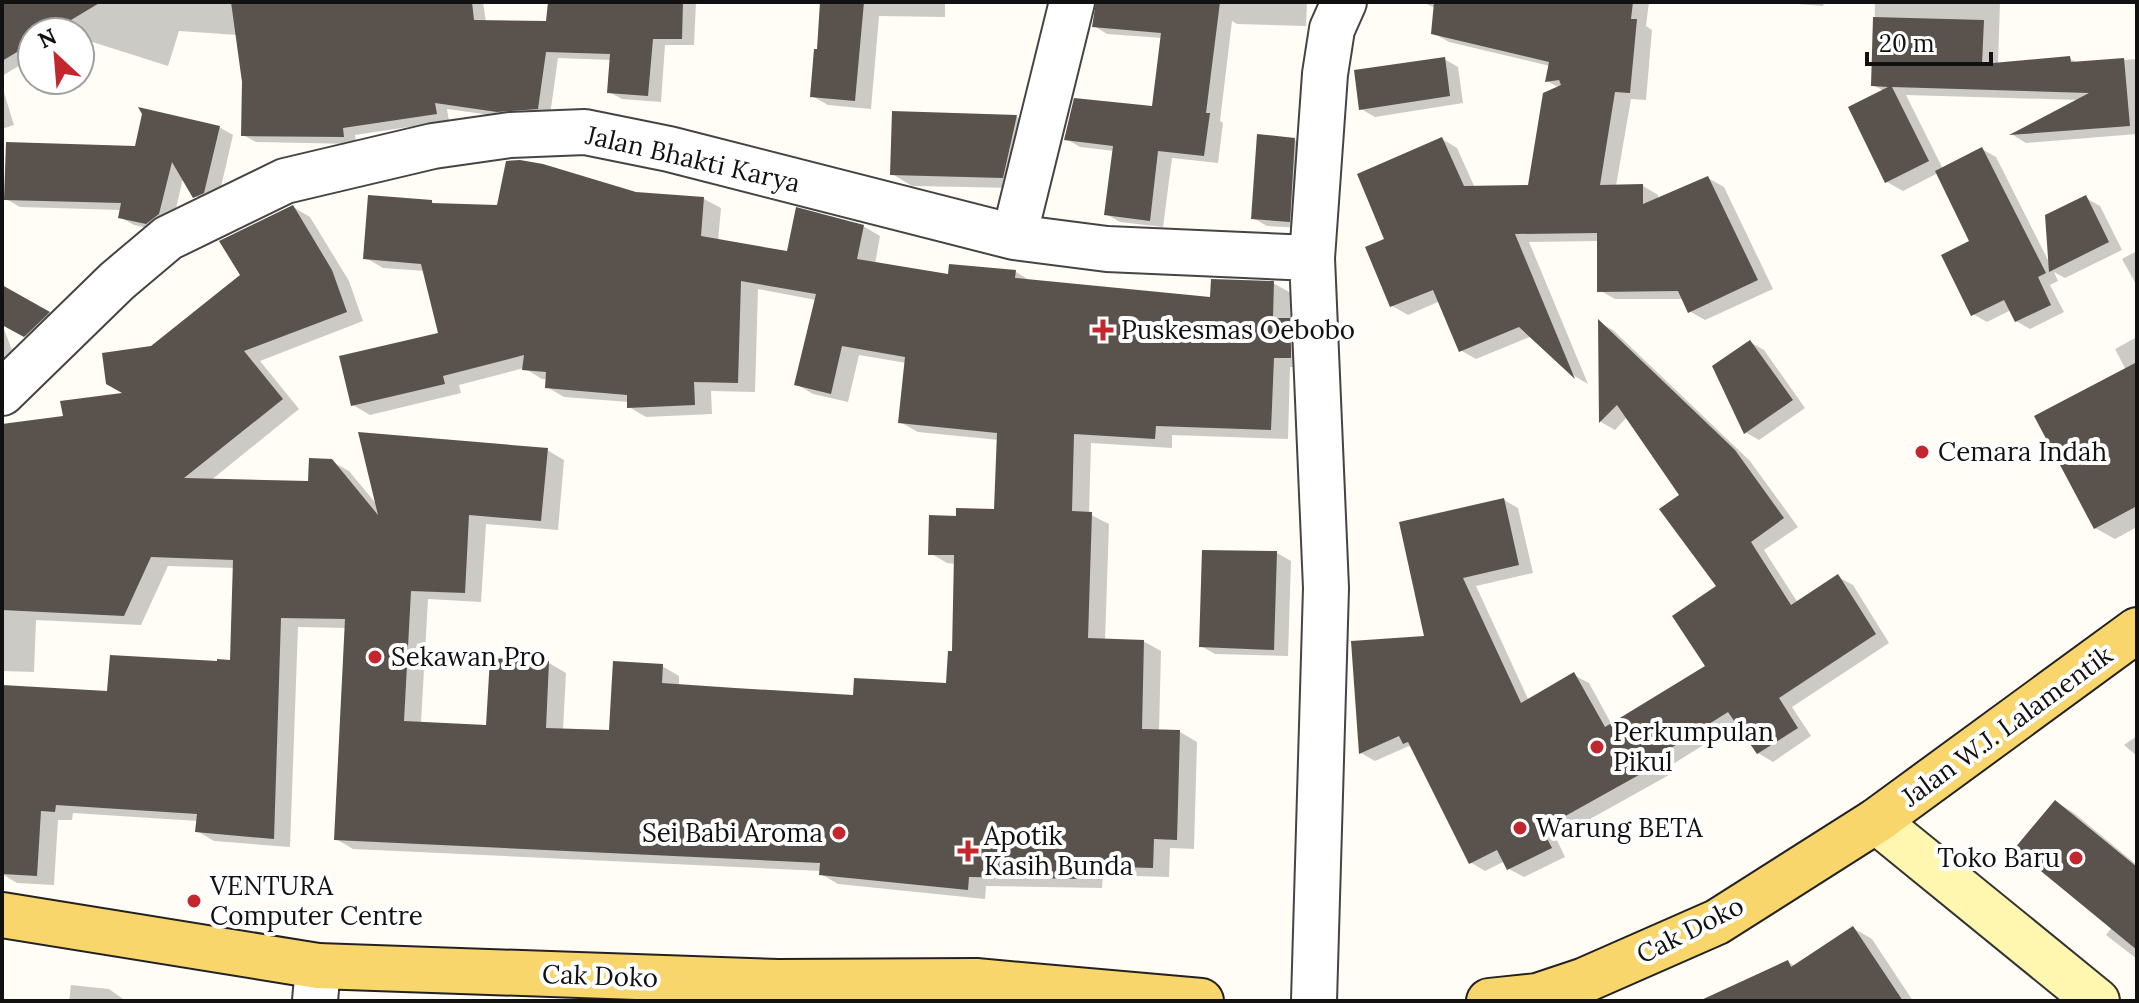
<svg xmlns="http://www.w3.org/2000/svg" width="2139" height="1003" font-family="Lora,serif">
<rect width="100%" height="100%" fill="#fffdf5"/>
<path fill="#0003" d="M 2,2 L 483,2 L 486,22 L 548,23 L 550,2 L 696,2 L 694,45 L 665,45 L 661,102 L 622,99 L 609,92 L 612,60 L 558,58 L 550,115 L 511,118 L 447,109 L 449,121 L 355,135 L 356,144 L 256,142 L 243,135 L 244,82 L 238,35 L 179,31 L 168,66 L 83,39 L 80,41 L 80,32 L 32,32 L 32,58 L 2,76 Z
M 822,2 L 945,2 L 945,17 L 879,16 L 871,109 L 828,105 L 812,96 L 819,51 Z
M 1098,2 L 1307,2 L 1306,26 L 1237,24 L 1232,21 L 1220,121 L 1223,123 L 1218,163 L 1172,158 L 1163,227 L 1120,222 L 1106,214 L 1114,151 L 1080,147 L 1066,139 L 1153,109 L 1162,38 L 1107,34 L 1094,26 Z
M 1422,2 L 1649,2 L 1646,26 L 1652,30 L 1646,100 L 1631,99 L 1616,186 L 1643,186 L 1658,195 L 1658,200 L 1708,178 L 1724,187 L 1773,289 L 1705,320 L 1689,311 L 1683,299 L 1615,299 L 1599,290 L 1599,241 L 1529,242 L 1588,384 L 1576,377 L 1532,336 L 1476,359 L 1460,350 L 1440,301 L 1408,315 L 1392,306 L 1387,240 L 1442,139 L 1457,148 L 1475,188 L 1529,187 L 1560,88 L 1547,81 L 1550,66 L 1449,42 L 1433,33 L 1435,8 Z
M 1771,2 L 1824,2 L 1823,6 Z
M 1875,2 L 2000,2 L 1998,65 L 2070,59 L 2078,63 L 2137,59 L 2137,134 L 2026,143 L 2013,135 L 2080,100 L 1906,95 L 1943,169 L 1982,149 L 1996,157 L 2051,266 L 2086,198 L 2100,206 L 2122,250 L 2065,278 L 2054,272 L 2058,281 L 2050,285 L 2064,312 L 2030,329 L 2016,321 L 2011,310 L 1987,322 L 1973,314 L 1972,242 L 1938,173 L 1903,191 L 1887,182 L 1884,91 L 1873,85 Z
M 1444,59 L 1458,67 L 1463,103 L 1375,117 L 1361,109 Z
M 2,86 L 14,125 L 2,129 Z
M 894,113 L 1017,117 L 1037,128 L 1023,188 L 912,186 L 892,174 Z
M 219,127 L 233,135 L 218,200 L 209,204 L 195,196 L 183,178 L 173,222 L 161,231 L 134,225 L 120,217 L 122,210 L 20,207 L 6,199 L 136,148 Z
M 1295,140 L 1309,147 L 1303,228 L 1267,226 L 1253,218 Z
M 635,194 L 704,199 L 721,208 L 718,241 L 789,254 L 863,226 L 880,236 L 875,264 L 950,277 L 1016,272 L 1032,282 L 1212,300 L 1273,283 L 1291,293 L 1290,320 L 1306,330 L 1307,367 L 1290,367 L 1288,439 L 1172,435 L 1172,448 L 1091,443 L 1089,514 L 1109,524 L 1105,641 L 1143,641 L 1161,651 L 1159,731 L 1180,732 L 1197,742 L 1194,849 L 1170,848 L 1169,877 L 1103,875 L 1102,888 L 986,886 L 985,899 L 838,884 L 821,874 L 822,871 L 353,849 L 336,839 L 347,628 L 298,627 L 290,847 L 214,841 L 197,831 L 198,821 L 73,813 L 72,820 L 58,820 L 54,885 L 17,883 L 2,874 L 2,687 L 109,693 L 232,662 L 235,568 L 168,566 L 141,625 L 36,620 L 34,672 L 2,671 L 2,439 L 128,394 L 152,348 L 242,275 L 293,207 L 310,217 L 349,281 L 363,321 L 260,361 L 299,409 L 210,481 L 310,483 L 331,461 L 349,471 L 378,506 L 547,450 L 564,460 L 558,530 L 486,524 L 481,602 L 428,599 L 421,723 L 488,727 L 549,663 L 566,673 L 563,730 L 611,732 L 662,666 L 679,676 L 679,686 L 855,697 L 948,685 L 954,653 L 956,564 L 947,563 L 930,553 L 958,518 L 996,511 L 999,440 L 918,432 L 900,422 L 906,363 L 859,355 L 848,402 L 813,394 L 796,384 L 816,300 L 758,289 L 755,392 L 711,391 L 712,414 L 646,417 L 629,407 L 629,402 L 564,397 L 547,387 L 548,379 L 542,379 L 524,368 L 459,385 L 461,393 L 370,415 L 353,405 L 440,334 L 425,271 L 383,268 L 366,258 L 432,202 L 437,206 L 499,207 Z
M 2137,251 L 2137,286 L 2122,259 Z
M 4,288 L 62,321 L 39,343 L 17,331 Z
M 1600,323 L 1613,330 L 1750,461 L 1798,527 L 1764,550 L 1798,603 L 1838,577 L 1853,585 L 1889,643 L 1792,707 L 1811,736 L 1773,762 L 1758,753 L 1737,724 L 1665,769 L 1669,775 L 1556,838 L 1565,857 L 1524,877 L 1509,869 L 1505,861 L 1485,871 L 1470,862 L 1414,748 L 1409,746 L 1375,761 L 1361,753 L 1504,500 L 1518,508 L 1533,573 L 1476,586 L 1529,701 L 1574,675 L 1589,683 L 1612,725 L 1708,666 L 1719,587 L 1681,495 L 1627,417 L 1615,430 L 1601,422 Z
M 2,324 L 12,350 L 2,374 Z
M 2137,337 L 2137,527 L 2115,539 L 2095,528 L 2126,370 L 2115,349 Z
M 1750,342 L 1764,350 L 1805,408 L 1759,440 L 1745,432 Z
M 1277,553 L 1291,561 L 1288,656 L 1215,654 L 1201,646 Z
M 2137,736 L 2137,756 L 2124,745 Z
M 2056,802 L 2074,813 L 2137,865 L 2137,959 L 2106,935 L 2112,927 Z
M 1853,928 L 1872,939 L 1913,1001 L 1735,1001 L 1788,962 L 1795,966 Z
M 71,985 L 109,989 L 126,1001 L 69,1001 Z"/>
<path fill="#5a524d" d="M 2,2 L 101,2 L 51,32 L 32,32 L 32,43 L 2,61 Z
M 231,2 L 472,2 L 474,20 L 546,21 L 548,2 L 683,2 L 682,39 L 653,39 L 648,96 L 607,93 L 610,54 L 546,52 L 538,109 L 497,112 L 435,103 L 437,114 L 343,128 L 344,137 L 241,136 L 242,82 Z
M 820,2 L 864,2 L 855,101 L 810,97 L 814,49 L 817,49 Z
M 1096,2 L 1220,2 L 1206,113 L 1210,113 L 1204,156 L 1158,151 L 1150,221 L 1104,215 L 1113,146 L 1064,140 L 1074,98 L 1152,106 L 1161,33 L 1092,27 Z
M 1434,2 L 1633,2 L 1631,19 L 1637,19 L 1630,93 L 1615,92 L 1600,185 L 1643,184 L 1643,204 L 1708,176 L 1758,280 L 1688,313 L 1678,291 L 1597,292 L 1597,233 L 1515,234 L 1575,379 L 1519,327 L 1459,352 L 1433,290 L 1390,307 L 1365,247 L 1384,239 L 1357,174 L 1442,137 L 1464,186 L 1528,185 L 1543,93 L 1561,85 L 1559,80 L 1545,82 L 1549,62 L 1431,34 Z
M 1873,17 L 1984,20 L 1982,64 L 2070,56 L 2071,62 L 2124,58 L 2130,126 L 2009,135 L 2089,93 L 1892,87 L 1929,161 L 1885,183 L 1848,107 L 1888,87 L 1871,86 Z
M 1445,57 L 1450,96 L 1359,110 L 1354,70 Z
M 138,107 L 220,126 L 204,193 L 193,198 L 172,162 L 159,214 L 146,224 L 118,218 L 121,203 L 4,200 L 6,142 L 135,146 L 142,114 Z
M 892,111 L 1017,115 L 1003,178 L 890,175 Z
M 1257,134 L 1295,138 L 1290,222 L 1251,219 Z
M 1982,147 L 2046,273 L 2038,277 L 2051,305 L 2015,322 L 2004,300 L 1971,316 L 1941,255 L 1969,241 L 1935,171 Z
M 520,160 L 543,164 L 636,192 L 704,197 L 701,236 L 787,251 L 796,207 L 864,225 L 857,259 L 948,274 L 949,264 L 1016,270 L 1015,278 L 1210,297 L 1211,279 L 1274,281 L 1273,318 L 1290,318 L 1291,348 L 1291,358 L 1274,358 L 1271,430 L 1156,426 L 1155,439 L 1074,434 L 1072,511 L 1092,512 L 1088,638 L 1144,640 L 1142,729 L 1180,730 L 1177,840 L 1154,839 L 1153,868 L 1086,866 L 1086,879 L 969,877 L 968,890 L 819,875 L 820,863 L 334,840 L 345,619 L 281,618 L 274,839 L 195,832 L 197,814 L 56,805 L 55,812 L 41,811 L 37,876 L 2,874 L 2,685 L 107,691 L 110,655 L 217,661 L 217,659 L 230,660 L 233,560 L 151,557 L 124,616 L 2,610 L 2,424 L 63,416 L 60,401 L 122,393 L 106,384 L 102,353 L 151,346 L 240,275 L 219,241 L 293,205 L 332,270 L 347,312 L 244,351 L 283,399 L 184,478 L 308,481 L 309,458 L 332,459 L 378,515 L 358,432 L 548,448 L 541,521 L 469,515 L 465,593 L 411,591 L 404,721 L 486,725 L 490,658 L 549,661 L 546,728 L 609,730 L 613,661 L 663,664 L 662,683 L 735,688 L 853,695 L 854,678 L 946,683 L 948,651 L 952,651 L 954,555 L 928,555 L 929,515 L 956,516 L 956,508 L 994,509 L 997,433 L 898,423 L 905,357 L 842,346 L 831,394 L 794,385 L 816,294 L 741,281 L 738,383 L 694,382 L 695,405 L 627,408 L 627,395 L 545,388 L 546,372 L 522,370 L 524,355 L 443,376 L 445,384 L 351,406 L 339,356 L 438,333 L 421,264 L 363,259 L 368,195 L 432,200 L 432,203 L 497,205 L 506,161 Z
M 2086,195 L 2109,242 L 2049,272 L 2045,215 Z
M 2,285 L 50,312 L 24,337 L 2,325 Z
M 1598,319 L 1735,450 L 1784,518 L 1751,542 L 1791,605 L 1838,574 L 1876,634 L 1779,698 L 1798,728 L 1757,754 L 1728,712 L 1652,760 L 1655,766 L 1542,829 L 1552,848 L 1507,870 L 1497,850 L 1469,864 L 1408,742 L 1403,744 L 1399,736 L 1359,754 L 1351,641 L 1424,636 L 1399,522 L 1504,498 L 1519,565 L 1463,578 L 1521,703 L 1574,672 L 1605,727 L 1705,666 L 1672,616 L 1716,586 L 1659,509 L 1679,495 L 1617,405 L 1599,423 Z
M 1750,340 L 1793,400 L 1744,434 L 1712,366 Z
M 2137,362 L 2137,506 L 2094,529 L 2034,416 Z
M 1202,550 L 1277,551 L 1274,650 L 1199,647 Z
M 2055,800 L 2137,867 L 2137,950 L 2014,849 Z
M 1853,926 L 1903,1001 L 1699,1001 L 1788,960 L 1791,967 Z"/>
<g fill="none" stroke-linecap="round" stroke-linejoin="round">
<g stroke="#444" stroke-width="48">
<path id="street" d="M 1014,237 L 1072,2
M 2,393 L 117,281 L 168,238 L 285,181 L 433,146 L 510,135 L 585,132 L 669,149 L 1014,237 L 1107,249 L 1312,258
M 315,1001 L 318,966
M 1314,1001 L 1326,588 L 1312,258 L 1325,74 L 1332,29 L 1344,2"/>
</g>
<g stroke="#333" stroke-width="48">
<path id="secondary" d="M 1876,821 L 2097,1001"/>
</g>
<g stroke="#222" stroke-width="48">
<path id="primary" d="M 2,915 L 318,966 L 778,982 L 976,981 L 1201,1001
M 1489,1001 L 1537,996 L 1585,980 L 1717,922 L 1876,821 L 2137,630"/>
</g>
<use href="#street" stroke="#fff" stroke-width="44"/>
<use href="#secondary" stroke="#fff6b0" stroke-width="44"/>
<use href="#primary" stroke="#f9d66b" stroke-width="44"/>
</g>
<g fill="#c4262e" stroke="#fff" stroke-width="3">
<path d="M1099 318h8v8h8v8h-8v8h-8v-8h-8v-8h8z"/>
<circle cx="1922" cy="452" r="8"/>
<circle cx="375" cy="657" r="8"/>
<circle cx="1597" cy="747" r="8"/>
<circle cx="1520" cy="828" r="8"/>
<circle cx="839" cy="833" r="8"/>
<path d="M964 839h8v8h8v8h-8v8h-8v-8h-8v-8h8z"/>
<circle cx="2076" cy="858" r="8"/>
<circle cx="194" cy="901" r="8"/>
</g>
<g text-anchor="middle" stroke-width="8" stroke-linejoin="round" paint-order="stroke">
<g font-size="26" fill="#111" stroke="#fff">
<text transform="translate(693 159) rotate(13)" y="9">Jalan Bhakti Karya</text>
<text transform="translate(2007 726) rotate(-36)" y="9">Jalan W.J. Lalamentik</text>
<text transform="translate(1690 930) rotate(-27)" y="9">Cak Doko</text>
<text transform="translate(600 976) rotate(2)" y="9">Cak Doko</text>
</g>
<g font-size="26" fill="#111" stroke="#fff" text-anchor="start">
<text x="1121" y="339">Puskesmas Oebobo</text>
<text x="1938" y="461">Cemara Indah</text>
<text x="391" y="666">Sekawan Pro</text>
<text x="1613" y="741">Perkumpulan<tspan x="1613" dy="30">Pikul</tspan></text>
<text x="1536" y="837">Warung BETA</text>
<text x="823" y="842" text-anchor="end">Sei Babi Aroma</text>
<text x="984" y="845">Apotik<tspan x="984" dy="30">Kasih Bunda</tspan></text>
<text x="2060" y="867" text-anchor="end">Toko Baru</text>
<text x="210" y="895">VENTURA<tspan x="210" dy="30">Computer Centre</tspan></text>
</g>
</g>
<rect width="2139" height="1003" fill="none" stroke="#111111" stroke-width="8"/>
<g transform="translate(56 56) rotate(334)"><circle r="38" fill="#ffffff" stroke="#a0a0a0" stroke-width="2"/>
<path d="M0-6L14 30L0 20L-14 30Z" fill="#c4262e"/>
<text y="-12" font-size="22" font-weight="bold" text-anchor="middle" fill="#111111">N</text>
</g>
<path d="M1867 52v12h124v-12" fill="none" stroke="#111111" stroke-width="4"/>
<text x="1879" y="52" font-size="24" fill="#111111" stroke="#ffffff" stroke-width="6" paint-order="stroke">20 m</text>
</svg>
